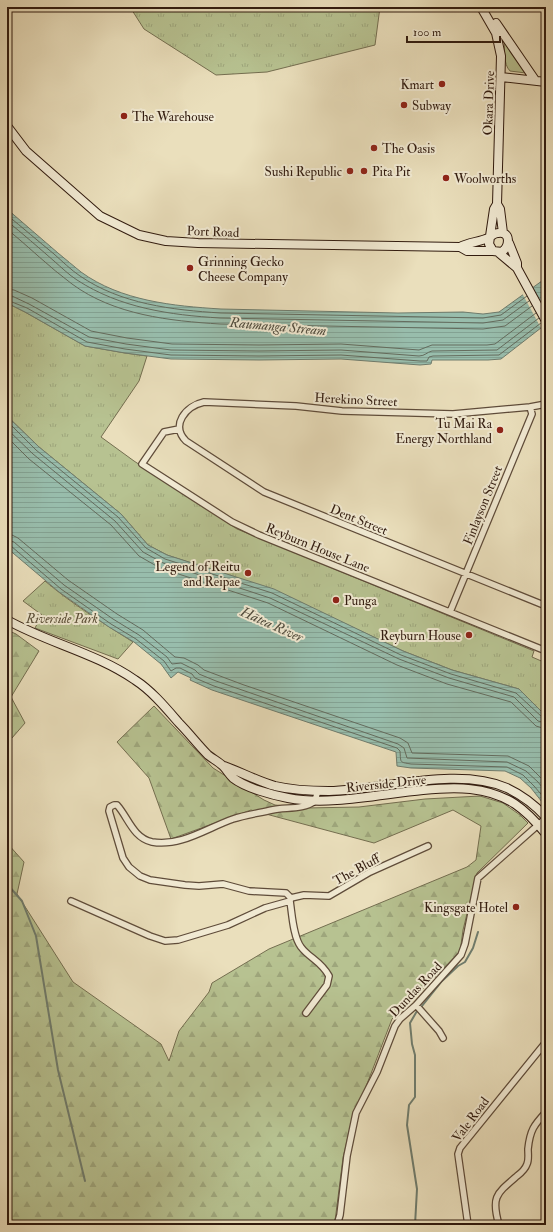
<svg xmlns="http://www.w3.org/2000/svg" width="553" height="1232" font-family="'IM FELL Double Pica',serif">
<defs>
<pattern id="forest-firs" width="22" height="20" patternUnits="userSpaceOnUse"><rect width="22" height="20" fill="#b7c291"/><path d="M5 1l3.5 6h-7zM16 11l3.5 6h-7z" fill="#9ea67c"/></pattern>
<pattern id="park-tufts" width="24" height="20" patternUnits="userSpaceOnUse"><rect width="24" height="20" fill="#b7c291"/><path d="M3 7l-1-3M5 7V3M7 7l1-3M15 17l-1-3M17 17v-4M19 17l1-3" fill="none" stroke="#9ea67c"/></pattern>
<pattern id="water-rules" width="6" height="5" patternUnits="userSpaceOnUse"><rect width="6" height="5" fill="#98bdac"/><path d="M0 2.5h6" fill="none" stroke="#83a293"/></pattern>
</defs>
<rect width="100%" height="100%" fill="#eadfbc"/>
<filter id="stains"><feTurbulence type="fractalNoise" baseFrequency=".005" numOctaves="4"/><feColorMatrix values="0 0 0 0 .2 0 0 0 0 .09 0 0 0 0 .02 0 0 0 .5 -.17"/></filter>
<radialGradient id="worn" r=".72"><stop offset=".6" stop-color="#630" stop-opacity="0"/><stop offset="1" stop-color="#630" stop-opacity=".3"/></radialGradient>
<path fill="#b7c291" stroke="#746e50" d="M 504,40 L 526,73 L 510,71 C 503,64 505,50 504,40 Z"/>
<path fill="url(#forest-firs)" stroke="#746e50" d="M 7,630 L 16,634 L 39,651 L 11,697 L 25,723 L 12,738 L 7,737 Z
M 154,706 L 213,768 L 264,800 L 275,805 L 306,808 L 359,807 L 425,799 L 480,796 L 503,803 L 520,815 L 528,823 L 477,873 L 463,930 L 460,952 L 392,1019 L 350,1128 L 343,1158 L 335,1221 L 333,1225 L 7,1225 L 7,843 L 24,862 L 17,894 L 73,982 L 161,1044 L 169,1061 L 179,1031 L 209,992 L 212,983 L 269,949 L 467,867 L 476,860 L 481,826 L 453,810 L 374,843 L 251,810 L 171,839 L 149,778 L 117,742 Z"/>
<path fill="url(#park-tufts)" stroke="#746e50" d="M 130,7 L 380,7 L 375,45 L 267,72 L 216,75 L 144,29 Z
M 7,303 L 25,312 L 85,346 L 125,353 L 147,356 L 139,381 L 101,437 L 134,461 L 237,529 L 534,651 L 532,657 L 546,663 L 546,716 L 519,689 L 452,670 L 403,651 L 276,591 L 167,555 L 148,545 L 121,514 L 39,447 L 7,416 Z
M 45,581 C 72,604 103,623 133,642 L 118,659 L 35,628 L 42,615 L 23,601 Z"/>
<path fill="url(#water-rules)" stroke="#6f7c6d" d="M 7,209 C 24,224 41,238 58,253 C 66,259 73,266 81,272 C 121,301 173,306 221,309 L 398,313 L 463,312 L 483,314 L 499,312 L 546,278 L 546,324 L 501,359 L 488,360 L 432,360 L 431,364 L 420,365 L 341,359 L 259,360 L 171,359 L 125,353 L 85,346 L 25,312 L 7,303 Z
M 7,416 L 39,447 L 121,514 L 148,545 L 167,555 L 274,589 L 403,651 L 452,670 L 519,689 L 546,716 L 546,807 L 531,788 L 520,778 L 505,771 L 411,768 L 397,766 L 396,752 L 212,690 L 190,680 L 191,678 L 178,672 L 171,678 L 161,664 L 134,642 L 109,627 L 59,592 L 7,548 Z"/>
<path fill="#eadfbc" d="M 531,286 L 546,312 L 546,326 L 542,330 L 522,293 Z"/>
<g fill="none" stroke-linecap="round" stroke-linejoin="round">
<path stroke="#646c5e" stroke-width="1" d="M 7,215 C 23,228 38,241 54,254 C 62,261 71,270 80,276 C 121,304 172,310 221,313 L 483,318 L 501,315 L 527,296
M 7,221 C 23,234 38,247 54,261 C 61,267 69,275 77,280 C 120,308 170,315 220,318 L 483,323 L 503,320 L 529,301
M 7,229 C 29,247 49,267 72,284 C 114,315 170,321 220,324 L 483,329 L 505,326 L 532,306
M 7,289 L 14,290 L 32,298 L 91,331 L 127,338 L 172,344 L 259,345 L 341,344 L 419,350 L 432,345 L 487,345 L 495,344 L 536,313
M 7,295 L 12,296 L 29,304 L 89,337 L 126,344 L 171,350 L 259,351 L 341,350 L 419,356 C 425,356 427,352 432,351 L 497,350 L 539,318
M 7,300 L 27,308 L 87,342 L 125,349 L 171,355 L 259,356 L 341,355 L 420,361 L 427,361 L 429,357 L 433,356 L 499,355 L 541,323
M 7,421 L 36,450 L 118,517 L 146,548 L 165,559 L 272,593 L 401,655 L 451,674 L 516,693 L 542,717 L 546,718
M 7,429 L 33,454 L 115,521 L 143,552 L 163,563 L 270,598 L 399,659 L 449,678 L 514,697 L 538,721 L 546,723
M 7,437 L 29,459 L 111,525 L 139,556 L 160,568 L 268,603 L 397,665 L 447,684 L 511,702 L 536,726 L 546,729
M 7,534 L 12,535 L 18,538 L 68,580 L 117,614 L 143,630 L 175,657 L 184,658 L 198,665 L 204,670 L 244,685 L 400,738 L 408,743 L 412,753 L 508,756 L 529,766 L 546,783
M 7,540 L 14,542 L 64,585 L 113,619 L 139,635 L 167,657 L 172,664 L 181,663 L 195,670 L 199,674 L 216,681 L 398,744 L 404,748 L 407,758 L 507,762 L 526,771 L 538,782 L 546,792
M 7,545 L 11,546 L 61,589 L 111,624 L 136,639 L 164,661 L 171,671 L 176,668 L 180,668 L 192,674 L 195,678 L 214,686 L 397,748 L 400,751 C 401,763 399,762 411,764 L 507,767 L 523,775 L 534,786 L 546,800"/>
<path stroke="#6f7c6d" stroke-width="2" d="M 7,884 L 22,901 L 36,936 L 58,1070 L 85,1181
M 422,1006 L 442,981 L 458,966 L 465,962 L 473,948 L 478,932
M 415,1225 L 417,1189 L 407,1125 L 409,1105 L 415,1097 L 415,1055 L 412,1044 L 410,1023 L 417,1011"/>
<g stroke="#5f4c3a" stroke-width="8">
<path id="street" d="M 546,404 L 530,407 L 453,414 L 342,411 L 296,406 L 204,402 C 186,406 170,425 186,441 L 264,492 L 546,606
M 179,429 L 164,432 L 142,464 L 232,522 L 259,535 L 546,651
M 450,612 L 532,414 L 530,407
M 291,898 L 304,895 L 329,896 L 370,872 L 428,846
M 71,901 L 150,936 L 165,941 L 178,940 L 228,925 L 265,908 L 290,901
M 416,1005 L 439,1031 L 443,1038
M 306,1013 L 327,985 L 329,976 C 321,961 309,958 301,947 C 293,937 292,913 290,901 L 291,898 L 286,893 L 249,891 L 223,884 L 199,886 L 185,885 L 150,880 L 140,876 L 129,867 L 123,858 L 109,811 L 110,807 L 114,805 L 117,805 C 128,817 133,838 152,842 C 181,847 207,828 233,819 C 245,815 259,813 272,810 C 286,807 303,810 315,801 L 318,790
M 337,1225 L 340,1215 L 347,1156 L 356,1113 L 377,1072 L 395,1026 L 400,1019 L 416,1005 L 461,955 L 465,944 L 478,878 L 546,818
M 468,1225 L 458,1154 L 460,1148 L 546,1042
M 499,1225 C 491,1197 496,1194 517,1176 C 521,1173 525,1170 527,1164 C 529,1160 528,1154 528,1149 C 530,1130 534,1125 546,1112"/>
</g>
<g stroke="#311b0f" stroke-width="10">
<path id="secondary" d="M 481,7 L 496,33 L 501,56 L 497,204 L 500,209 L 503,233
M 496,23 L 535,80
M 501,77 L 546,82
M 7,126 L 26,151 L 100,216 L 139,235 L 166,241 L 198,243 L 460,247 L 467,251 L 493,251
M 490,236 L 494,209 L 497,204
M 509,243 L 517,263 L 517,268
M 460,247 C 469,242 481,242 490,237 C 493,235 494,233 498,233 C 511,231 510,246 502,252 L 493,251 L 489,244 L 490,237
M 499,253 L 517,268 L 546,321
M 7,620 C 48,643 96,653 135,680 C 152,691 166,708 179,723 C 189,733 198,745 208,755 C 213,759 219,762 223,766 C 227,770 229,774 233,778 C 246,788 272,795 288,798 C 329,806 381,794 423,790 C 455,787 487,786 515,804 C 527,812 537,823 546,834
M 224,766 C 241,772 257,781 275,786 C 292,790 312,791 329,791 C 384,790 457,766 507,788 C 522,795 535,805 546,817"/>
</g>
<use href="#street" stroke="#f1ead3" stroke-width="5.5"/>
<use href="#secondary" stroke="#f1ead3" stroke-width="8"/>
</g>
<g fill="#8f2418" stroke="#f1ead3" stroke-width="1.5">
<circle cx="442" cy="84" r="4"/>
<circle cx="404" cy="105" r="4"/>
<circle cx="124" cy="116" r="4"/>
<circle cx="374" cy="148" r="4"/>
<circle cx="350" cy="171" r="4"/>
<circle cx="364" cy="171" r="4"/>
<circle cx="446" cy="178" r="4"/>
<circle cx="190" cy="268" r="4"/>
<circle cx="500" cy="430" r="4"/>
<circle cx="248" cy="573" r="4"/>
<circle cx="336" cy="600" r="4"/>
<circle cx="469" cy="635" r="4"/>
<circle cx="516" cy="907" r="4"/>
</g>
<g text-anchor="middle" stroke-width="4" stroke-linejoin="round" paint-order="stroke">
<g font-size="13" fill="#311b0f" stroke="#f1ead3" text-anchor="start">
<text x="434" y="89" text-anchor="end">Kmart</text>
<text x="412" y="110">Subway</text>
<text x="132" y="121">The Warehouse</text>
<text x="382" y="153">The Oasis</text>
<text x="342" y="176" text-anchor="end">Sushi Republic</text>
<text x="372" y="176">Pita Pit</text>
<text x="454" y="183">Woolworths</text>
<text x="198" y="266">Grinning Gecko<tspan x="198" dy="15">Cheese Company</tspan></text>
<text x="492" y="428" text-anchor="end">Tu Mai Ra<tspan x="492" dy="15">Energy Northland</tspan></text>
<text x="240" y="571" text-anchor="end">Legend of Reitu<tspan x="240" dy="15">and Reipae</tspan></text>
<text x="344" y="605">Punga</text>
<text x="461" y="640" text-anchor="end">Reyburn House</text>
<text x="508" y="912" text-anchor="end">Kingsgate Hotel</text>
</g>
<g font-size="13" fill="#311b0f" stroke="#f1ead3">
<text transform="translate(488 103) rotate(-88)" y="5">Okara Drive</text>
<text transform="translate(213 231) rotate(2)" y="5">Port Road</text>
<text transform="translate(356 399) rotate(3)" y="5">Herekino Street</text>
<text transform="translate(482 505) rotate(-68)" y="5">Finlayson Street</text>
<text transform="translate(359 519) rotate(22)" y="5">Dent Street</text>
<text transform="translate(318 547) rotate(22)" y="5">Reyburn House Lane</text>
<text transform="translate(386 783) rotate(-6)" y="5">Riverside Drive</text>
<text transform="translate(356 869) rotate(-29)" y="5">The Bluff</text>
<text transform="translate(415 989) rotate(-47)" y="5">Dundas Road</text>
<text transform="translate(470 1119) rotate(-53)" y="5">Vale Road</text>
</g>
<g font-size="13" font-style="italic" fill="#594d36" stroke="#f1ead3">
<text x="62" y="623">Riverside Park</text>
</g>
<g font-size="14" font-style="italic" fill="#504c3e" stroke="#f1ead3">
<text transform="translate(278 326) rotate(5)" y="5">Raumanga Stream</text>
<text transform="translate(272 624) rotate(24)" y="5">Hātea River</text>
</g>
</g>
<rect width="553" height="1232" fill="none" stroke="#eadfbc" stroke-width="24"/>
<rect x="8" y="8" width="537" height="1216" fill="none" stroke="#311b0f" stroke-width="2"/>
<rect x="12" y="12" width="529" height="1208" fill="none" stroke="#311b0f"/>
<path d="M407 36v6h93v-6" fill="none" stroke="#311b0f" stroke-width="2"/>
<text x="413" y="36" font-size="12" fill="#311b0f" stroke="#f1ead3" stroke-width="3" paint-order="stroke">100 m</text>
<rect width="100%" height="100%" filter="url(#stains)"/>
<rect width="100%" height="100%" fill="url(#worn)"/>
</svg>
